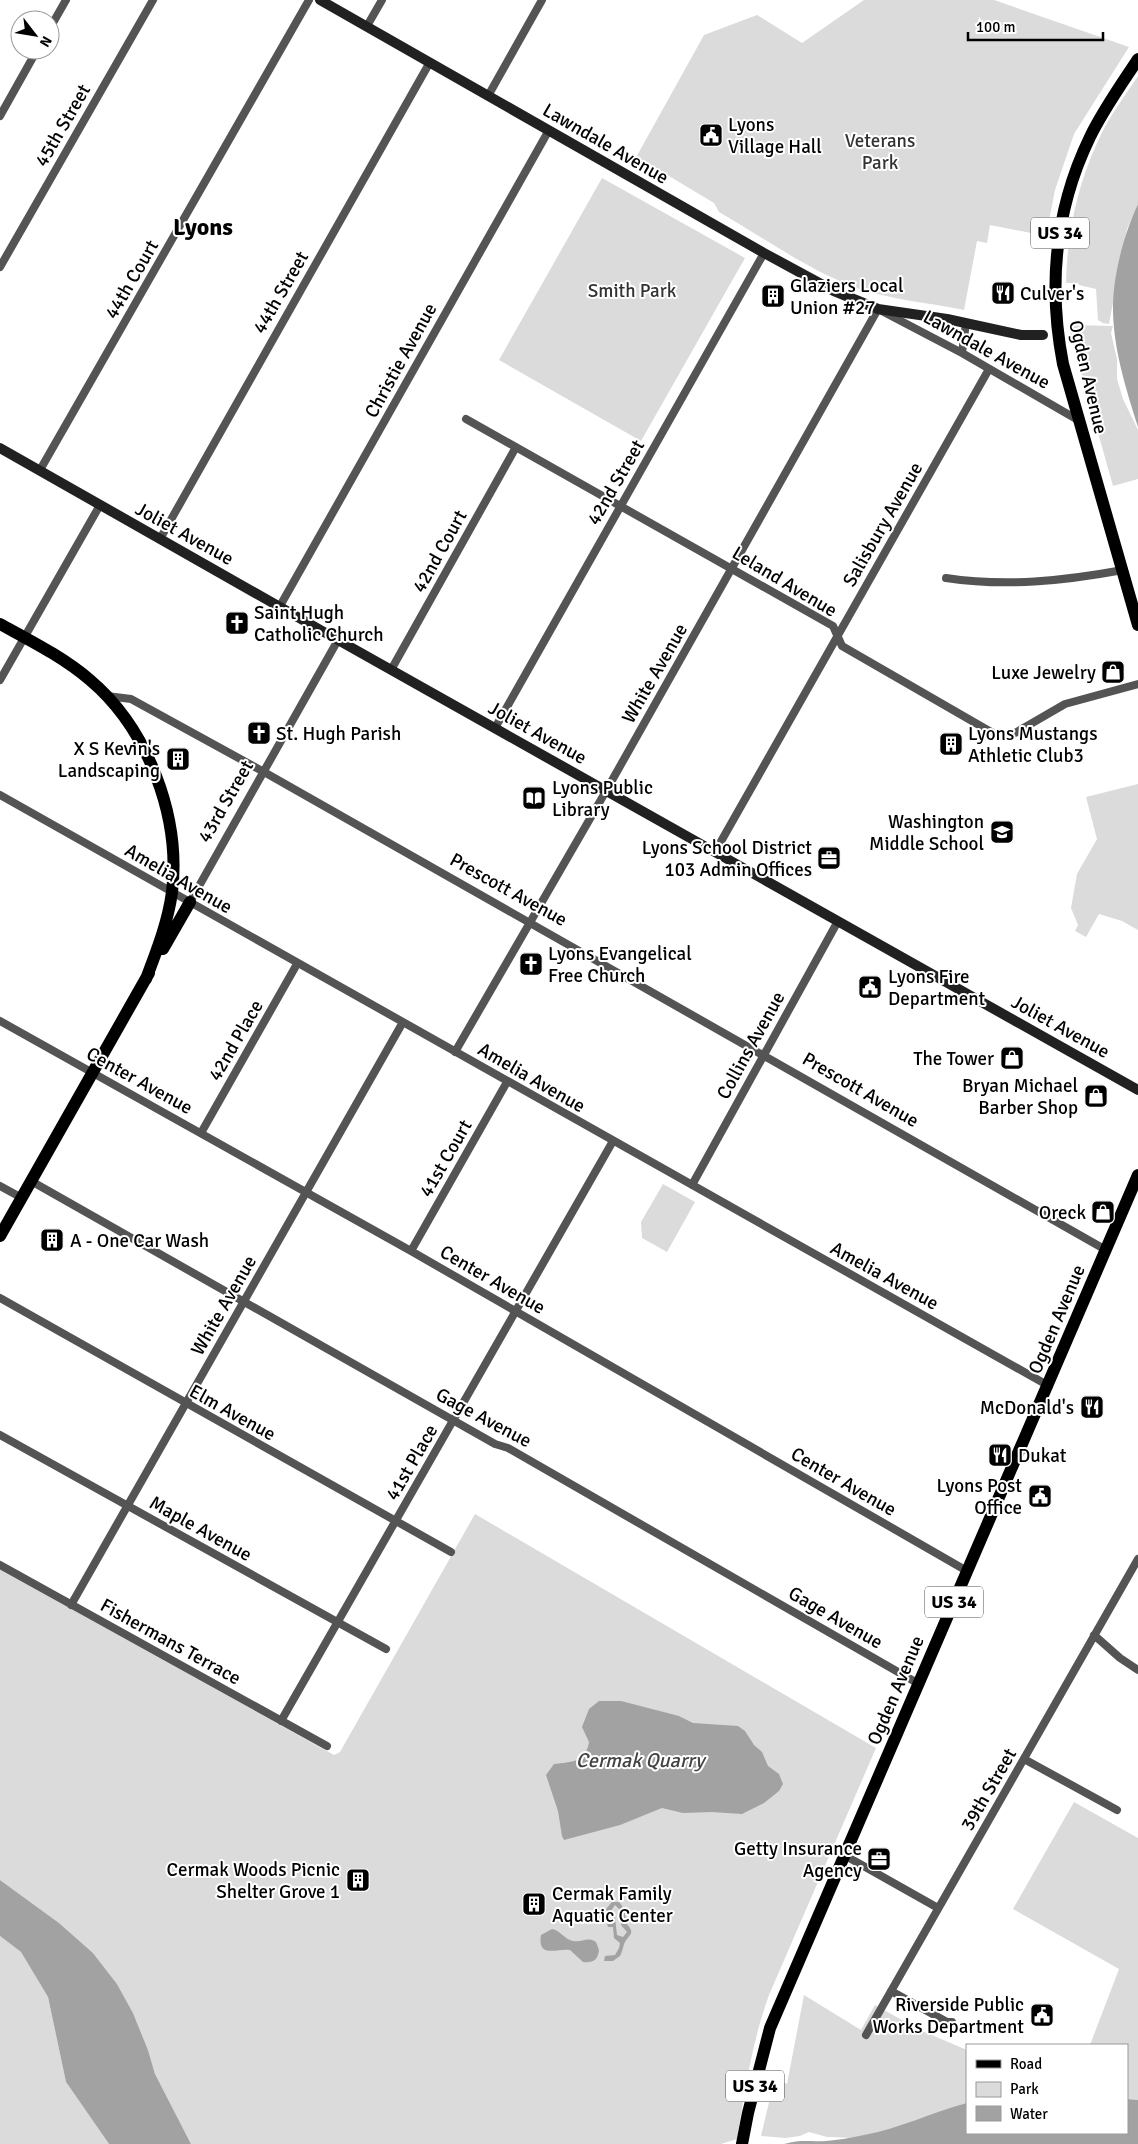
<svg xmlns="http://www.w3.org/2000/svg" width="1138" height="2144" font-family="Signika,sans-serif">
<rect width="100%" height="100%" fill="#fff"/>
<path fill="#dbdbdb" d="M 864,0 L 994,0 L 1129,47 L 1074,134 L 1055,190 L 1046,236 L 990,225 L 987,243 L 977,241 L 964,310 C 930,303 895,300 863,290 C 814,274 764,238 719,212 L 714,203 L 649,164 L 642,165 L 634,161 L 704,35 L 757,15 L 802,43 Z
M 1138,76 L 1138,204 L 1127,229 L 1109,324 L 1103,323 L 1098,320 L 1096,289 L 1079,285 L 1078,283 L 1066,283 C 1067,234 1077,186 1098,141 C 1108,118 1124,97 1138,76 Z
M 602,178 L 745,258 L 641,441 L 499,360 Z
M 1070,325 L 1113,326 L 1111,333 L 1117,359 L 1117,379 L 1123,399 L 1138,430 L 1138,479 L 1113,486 L 1071,337 Z
M 1138,784 L 1138,930 L 1122,921 L 1099,914 L 1086,937 L 1075,931 L 1078,925 L 1071,908 L 1077,874 L 1097,839 L 1086,797 Z
M 663,1184 L 695,1202 L 667,1252 L 642,1238 L 641,1222 Z
M 475,1514 L 876,1748 L 769,1995 C 752,2042 745,2090 737,2139 L 721,2144 L 191,2144 L 155,2074 L 148,2050 L 133,2013 L 117,1984 L 93,1953 L 59,1923 L 0,1880 L 0,1569 L 334,1755 L 340,1752 Z
M 1074,1802 L 1138,1838 L 1138,2100 L 1127,2099 L 1127,2045 L 1090,2045 L 1119,1969 L 1013,1909 Z
M 0,1936 L 21,1952 L 48,1997 L 66,2082 L 109,2144 L 0,2144 Z
M 804,1995 L 861,2030 L 875,2005 L 920,2030 L 967,2050 L 967,2103 L 954,2113 L 856,2138 L 827,2137 L 809,2132 L 800,2136 L 785,2138 L 761,2136 L 775,2077 L 787,2084 Z"/>
<path fill="#a2a2a2" fill-rule="evenodd" d="M 1138,204 L 1138,427 C 1126,389 1113,348 1113,308 C 1113,275 1124,234 1138,204 Z
M 599,1701 L 621,1701 L 679,1716 L 693,1723 L 738,1726 L 745,1731 L 754,1745 L 762,1752 L 768,1766 L 779,1774 L 783,1784 L 779,1791 L 764,1803 L 742,1814 L 711,1812 L 683,1813 L 662,1808 L 620,1825 L 564,1840 L 562,1836 L 558,1811 L 546,1775 L 554,1764 C 572,1762 586,1762 589,1742 L 582,1727 L 589,1709 Z
M 0,1880 L 59,1923 L 93,1953 L 117,1984 L 133,2013 L 148,2050 L 155,2074 L 191,2144 L 109,2144 L 66,2082 L 48,1997 L 21,1952 L 0,1936 Z
M 612,1902 L 619,1902 C 624,1907 626,1915 626,1923 C 637,1935 628,1934 624,1944 C 623,1948 622,1952 620,1956 L 613,1961 L 604,1961 L 605,1956 L 615,1955 L 619,1948 L 620,1943 L 614,1938 L 613,1927 L 608,1927 L 607,1923 L 610,1918 L 606,1909 ZM 615,1905 L 619,1909 L 621,1925 L 627,1932 L 623,1937 L 617,1935 L 615,1917 L 611,1911 Z
M 552,1929 C 560,1930 564,1939 573,1941 C 582,1943 587,1936 596,1942 L 599,1950 C 598,1960 593,1963 583,1962 L 570,1950 C 558,1948 537,1959 541,1935 Z
M 1127,2099 L 1138,2100 L 1138,2144 L 784,2144 C 802,2139 809,2142 826,2141 C 838,2140 851,2138 864,2135 C 899,2129 932,2112 967,2103 L 967,2133 L 1127,2133 Z"/>
<g fill="none" stroke-linecap="round" stroke-linejoin="round">
<path stroke="#545454" stroke-width="8" d="M 367,26 L 382,0
M 50,28 L 66,0
M 488,96 L 542,0
M 0,116 L 37,50
M 0,267 L 153,0
M 962,353 L 966,323
M 466,419 L 833,626 L 842,646 L 998,736 L 1007,737 L 1015,733 L 1065,704 L 1138,684
M 40,470 L 309,0
M 160,539 L 430,62
M 946,578 C 1006,587 1063,581 1123,570
M 280,606 L 549,130
M 391,670 L 516,447
M 0,680 L 100,505
M 107,696 L 131,699 L 264,772 L 1106,1250
M 495,728 L 764,253
M 0,795 L 1049,1386
M 715,852 L 989,369
M 190,902 L 338,640
M 0,1021 L 411,1251 L 967,1571
M 455,1052 L 606,791 L 878,309 L 962,353 L 1078,420
M 201,1133 L 297,964
M 31,1181 L 495,1444 L 508,1448 L 919,1684
M 692,1185 L 838,921
M 0,1186 L 22,1198
M 411,1251 L 507,1082
M 0,1298 L 451,1552
M 0,1435 L 386,1649
M 0,1565 L 327,1746
M 71,1605 L 403,1022
M 1094,1635 L 1120,1658 L 1138,1670
M 281,1721 L 613,1141
M 1024,1759 L 1117,1810
M 844,1855 L 938,1908
M 891,1991 L 947,2022 L 952,2022
M 866,2035 L 1138,1559"/>
<path stroke="#212121" stroke-width="10" d="M 320,0 L 764,253 L 834,291 L 878,309 L 947,319 L 1021,335 L 1043,335
M 0,448 L 338,640 L 1138,1090"/>
<path stroke="#000" stroke-width="12" d="M 1138,59 C 1121,85 1103,110 1090,137 C 1055,209 1048,286 1063,364 L 1138,625
M 0,624 C 31,641 63,657 90,680 C 148,729 181,817 172,892 C 168,922 157,950 146,979
M 163,949 L 190,902
M 0,1236 L 149,973
M 742,2144 L 748,2113 L 770,2028 L 1138,1175"/>
</g>
<defs>
<g id="civic-square" transform="scale(1.25)"><rect x="-9" y="-9" width="18" height="18" rx="4" fill="#000" stroke="#fff"/><path d="M-.6-6.5H3V-4.5H.6V-3L4-1V1h2V6H-6V1h2V-1L-.6-3ZM-1.2 2.5V6h2.4V2.5Z" fill="#fff"/></g>
<g id="restaurant-square" transform="scale(1.25)"><rect x="-9" y="-9" width="18" height="18" rx="4" fill="#000" stroke="#fff"/><path d="M-5-6h1v4h1v-4h1v4h1v-4h1v5L-1.5 .5V6h-2V.5L-5-1ZM5-6V6H3V1.5H1.5Q1.5-4 5-6Z" fill="#fff"/></g>
<g id="building-square" transform="scale(1.25)"><rect x="-9" y="-9" width="18" height="18" rx="4" fill="#000" stroke="#fff"/><path d="M-4-6H4V6H1V3H-1V6H-4ZM-2.5-4.3h1.7v1.8h-1.7ZM.8-4.3h1.7v1.8H.8ZM-2.5-1h1.7V.8h-1.7ZM.8-1h1.7V.8H.8Z" fill="#fff"/></g>
<g id="church-square" transform="scale(1.25)"><rect x="-9" y="-9" width="18" height="18" rx="4" fill="#000" stroke="#fff"/><path d="M-1.2-6h2.4v3.5h3.3v2.4h-3.3V6h-2.4V-.1h-3.3v-2.4h3.3Z" fill="#fff"/></g>
<g id="shop-square" transform="scale(1.25)"><rect x="-9" y="-9" width="18" height="18" rx="4" fill="#000" stroke="#fff"/><path d="M-5-2.5h2.3a2.7 3.5 0 0 1 5.4 0H5L5.5 6h-11ZM-1.5-2.5h3a1.5 2.3 0 0 0-3 0Z" fill="#fff"/></g>
<g id="library-square" transform="scale(1.25)"><rect x="-9" y="-9" width="18" height="18" rx="4" fill="#000" stroke="#fff"/><path d="M-6-4Q-3-5.5-.7-3.5V5Q-3 3-6 4ZM6-4Q3-5.5 .7-3.5V5Q3 3 6 4Z" fill="#fff"/></g>
<g id="school-square" transform="scale(1.25)"><rect x="-9" y="-9" width="18" height="18" rx="4" fill="#000" stroke="#fff"/><path d="M0-5L7-2L0 1L-7-2ZM-4 1L0 2.5L4 1V4Q0 6-4 4Z" fill="#fff"/></g>
<g id="office-square" transform="scale(1.25)"><rect x="-9" y="-9" width="18" height="18" rx="4" fill="#000" stroke="#fff"/><path d="M-6-3h4V-5.5h4V-3h4V5H-6ZM-1-4.5V-3h2v-1.5ZM-6 0V1H6V0Z" fill="#fff"/></g>
</defs>
<g fill-rule="evenodd">
<use href="#civic-square" x="711" y="135"/>
<use href="#restaurant-square" x="1003" y="293"/>
<use href="#building-square" x="773" y="296"/>
<use href="#church-square" x="237" y="623"/>
<use href="#shop-square" x="1113" y="672"/>
<use href="#church-square" x="259" y="733"/>
<use href="#building-square" x="951" y="744"/>
<use href="#building-square" x="178" y="759"/>
<use href="#library-square" x="534" y="798"/>
<use href="#school-square" x="1002" y="832"/>
<use href="#office-square" x="829" y="858"/>
<use href="#church-square" x="531" y="964"/>
<use href="#civic-square" x="870" y="987"/>
<use href="#shop-square" x="1012" y="1058"/>
<use href="#shop-square" x="1096" y="1096"/>
<use href="#shop-square" x="1103" y="1212"/>
<use href="#building-square" x="52" y="1240"/>
<use href="#restaurant-square" x="1092" y="1407"/>
<use href="#restaurant-square" x="1000" y="1455"/>
<use href="#civic-square" x="1040" y="1496"/>
<use href="#office-square" x="879" y="1859"/>
<use href="#building-square" x="358" y="1880"/>
<use href="#building-square" x="534" y="1904"/>
<use href="#civic-square" x="1042" y="2015"/>
</g>
<g text-anchor="middle" stroke-width="4" stroke-linejoin="round" paint-order="stroke">
<g fill="#fff" stroke="#4c4c4c" stroke-width="1">
<rect x="1031" y="217.5" width="58" height="31" rx="4"/>
<rect x="925" y="1586.5" width="58" height="31" rx="4"/>
<rect x="726" y="2070.5" width="58" height="31" rx="4"/>
</g>
<g font-size="18" font-weight="bold" fill="#000">
<text x="1060" y="239">US 34</text>
<text x="954" y="1608">US 34</text>
<text x="755" y="2092">US 34</text>
</g>
<g font-size="19" fill="#000" stroke="#fff" text-anchor="start">
<text x="728" y="131">Lyons<tspan x="728" dy="22">Village Hall</tspan></text>
<text x="790" y="292">Glaziers Local<tspan x="790" dy="22">Union #27</tspan></text>
<text x="1020" y="300">Culver's</text>
<text x="254" y="619">Saint Hugh<tspan x="254" dy="22">Catholic Church</tspan></text>
<text x="1096" y="679" text-anchor="end">Luxe Jewelry</text>
<text x="276" y="740">St. Hugh Parish</text>
<text x="968" y="740">Lyons Mustangs<tspan x="968" dy="22">Athletic Club3</tspan></text>
<text x="160" y="755" text-anchor="end">X S Kevin's<tspan x="160" dy="22">Landscaping</tspan></text>
<text x="552" y="794">Lyons Public<tspan x="552" dy="22">Library</tspan></text>
<text x="984" y="828" text-anchor="end">Washington<tspan x="984" dy="22">Middle School</tspan></text>
<text x="812" y="854" text-anchor="end">Lyons School District<tspan x="812" dy="22">103 Admin Offices</tspan></text>
<text x="548" y="960">Lyons Evangelical<tspan x="548" dy="22">Free Church</tspan></text>
<text x="888" y="983">Lyons Fire<tspan x="888" dy="22">Department</tspan></text>
<text x="994" y="1065" text-anchor="end">The Tower</text>
<text x="1078" y="1092" text-anchor="end">Bryan Michael<tspan x="1078" dy="22">Barber Shop</tspan></text>
<text x="1086" y="1219" text-anchor="end">Oreck</text>
<text x="70" y="1247">A - One Car Wash</text>
<text x="1074" y="1414" text-anchor="end">McDonald's</text>
<text x="1018" y="1462">Dukat</text>
<text x="1022" y="1492" text-anchor="end">Lyons Post<tspan x="1022" dy="22">Office</tspan></text>
<text x="862" y="1855" text-anchor="end">Getty Insurance<tspan x="862" dy="22">Agency</tspan></text>
<text x="340" y="1876" text-anchor="end">Cermak Woods Picnic<tspan x="340" dy="22">Shelter Grove 1</tspan></text>
<text x="552" y="1900">Cermak Family<tspan x="552" dy="22">Aquatic Center</tspan></text>
<text x="1024" y="2011" text-anchor="end">Riverside Public<tspan x="1024" dy="22">Works Department</tspan></text>
</g>
<g font-size="19" fill="#000" stroke="#fff">
<text transform="translate(62 125) rotate(-60)" y="7">45th Street</text>
<text transform="translate(606 143) rotate(30)" y="7">Lawndale Avenue</text>
<text transform="translate(131 279) rotate(-60)" y="7">44th Court</text>
<text transform="translate(280 292) rotate(-60)" y="7">44th Street</text>
<text transform="translate(987 349) rotate(29)" y="7">Lawndale Avenue</text>
<text transform="translate(400 360) rotate(-61)" y="7">Christie Avenue</text>
<text transform="translate(1089 377) rotate(77)" y="7">Ogden Avenue</text>
<text transform="translate(615 482) rotate(-60)" y="7">42nd Street</text>
<text transform="translate(882 524) rotate(-60)" y="7">Salisbury Avenue</text>
<text transform="translate(185 533) rotate(29)" y="7">Joliet Avenue</text>
<text transform="translate(439 551) rotate(-61)" y="7">42nd Court</text>
<text transform="translate(785 581) rotate(31)" y="7">Leland Avenue</text>
<text transform="translate(654 673) rotate(-60)" y="7">White Avenue</text>
<text transform="translate(538 732) rotate(29)" y="7">Joliet Avenue</text>
<text transform="translate(225 801) rotate(-60)" y="7">43rd Street</text>
<text transform="translate(179 878) rotate(30)" y="7">Amelia Avenue</text>
<text transform="translate(509 889) rotate(29)" y="7">Prescott Avenue</text>
<text transform="translate(1061 1026) rotate(29)" y="7">Joliet Avenue</text>
<text transform="translate(235 1040) rotate(-60)" y="7">42nd Place</text>
<text transform="translate(750 1045) rotate(-61)" y="7">Collins Avenue</text>
<text transform="translate(532 1077) rotate(30)" y="7">Amelia Avenue</text>
<text transform="translate(140 1080) rotate(29)" y="7">Center Avenue</text>
<text transform="translate(861 1089) rotate(30)" y="7">Prescott Avenue</text>
<text transform="translate(445 1158) rotate(-60)" y="7">41st Court</text>
<text transform="translate(885 1275) rotate(29)" y="7">Amelia Avenue</text>
<text transform="translate(493 1279) rotate(30)" y="7">Center Avenue</text>
<text transform="translate(223 1305) rotate(-60)" y="7">White Avenue</text>
<text transform="translate(1056 1319) rotate(-67)" y="7">Ogden Avenue</text>
<text transform="translate(233 1412) rotate(29)" y="7">Elm Avenue</text>
<text transform="translate(484 1417) rotate(28)" y="7">Gage Avenue</text>
<text transform="translate(411 1462) rotate(-60)" y="7">41st Place</text>
<text transform="translate(844 1481) rotate(30)" y="7">Center Avenue</text>
<text transform="translate(201 1528) rotate(29)" y="7">Maple Avenue</text>
<text transform="translate(836 1617) rotate(30)" y="7">Gage Avenue</text>
<text transform="translate(171 1641) rotate(29)" y="7">Fishermans Terrace</text>
<text transform="translate(895 1690) rotate(-67)" y="7">Ogden Avenue</text>
<text transform="translate(988 1789) rotate(-60)" y="7">39th Street</text>
</g>
<g font-size="19" fill="#323232" stroke="#fff">
<text x="880" y="147">Veterans<tspan x="880" dy="22">Park</tspan></text>
<text x="632" y="297">Smith Park</text>
</g>
<g font-size="20" font-style="italic" fill="#434343" stroke="#fff">
<text x="640" y="1767">Cermak Quarry</text>
</g>
<g font-size="24" font-weight="bold" fill="#000" stroke="#fff">
<text x="203" y="235">Lyons</text>
</g>
</g>
<rect x="966" y="2044" width="162" height="90" fill="#ffffff" stroke="#999999"/>
<rect x="976" y="2060" width="25" height="8" fill="#000000" stroke="#999999"/>
<text x="1010" y="2069" font-size="15" fill="#000000">Road</text>
<rect x="976" y="2082" width="25" height="15" fill="#dbdbdb" stroke="#999999"/>
<text x="1010" y="2094" font-size="15" fill="#000000">Park</text>
<rect x="976" y="2106" width="25" height="15" fill="#a2a2a2" stroke="#999999"/>
<text x="1010" y="2119" font-size="15" fill="#000000">Water</text>
<g transform="translate(35 35) rotate(121)"><circle r="24" fill="#ffffff" stroke="#999999"/>
<path d="M0-4L9 19L0 12L-9 19Z" fill="#000000"/>
<text y="-8" font-size="14" font-weight="bold" text-anchor="middle" fill="#000000">N</text>
</g>
<path d="M968 32v8h135v-8" fill="none" stroke="#000000" stroke-width="2.5"/>
<text x="976" y="32" font-size="15" fill="#000000" stroke="#ffffff" stroke-width="4" paint-order="stroke">100 m</text>
</svg>
